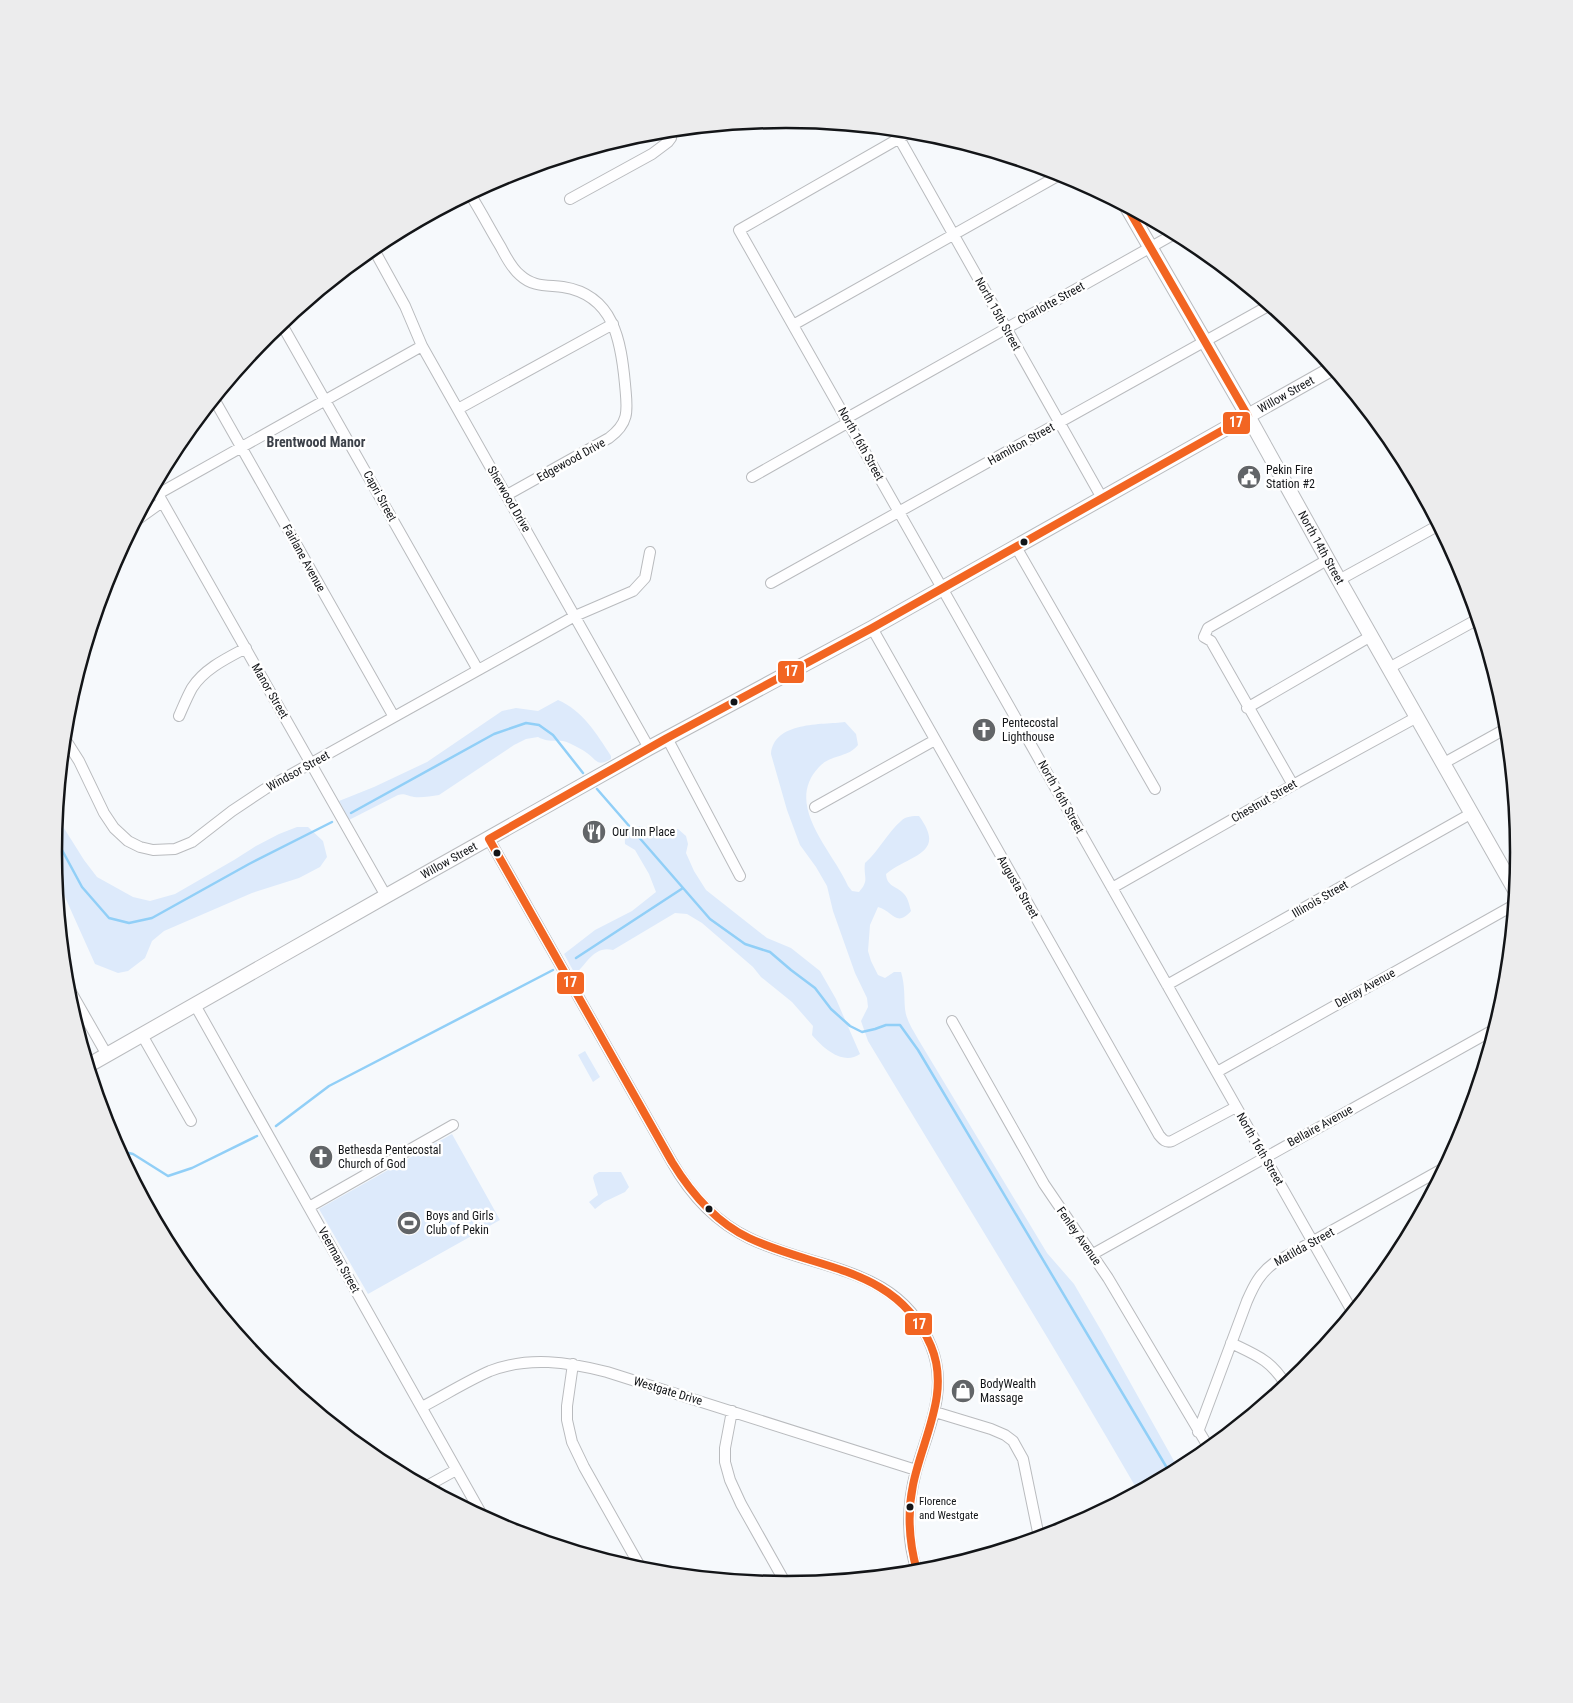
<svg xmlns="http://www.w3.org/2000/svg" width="1573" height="1703" font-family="'Roboto Condensed',sans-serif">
<rect width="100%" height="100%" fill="#f6f9fc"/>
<path fill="#ddeafb" d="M 558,700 C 582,710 597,734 611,756 L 611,759 C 597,767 598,761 587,753 C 582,749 575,746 569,743 C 559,738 551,744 538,737 L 526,739 L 514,745 L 439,795 C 431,796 422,798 414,797 C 407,796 405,793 398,795 L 349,820 L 339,801 L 374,787 L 427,762 L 502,711 L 516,708 L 538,711 Z
M 845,722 L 856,734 L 858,745 C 848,758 831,754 819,767 C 783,805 833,851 848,886 L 852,891 L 859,892 C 870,880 863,877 865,863 C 879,851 887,833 901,821 C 906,816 913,816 919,816 C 947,854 911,854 886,874 C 887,886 894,885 902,892 C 908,897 909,904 911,911 C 896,928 893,911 878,907 L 870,925 L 868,951 L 871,961 L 878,975 L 885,978 L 894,972 L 901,972 C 905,985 904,996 905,1009 C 906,1020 913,1030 918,1039 L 1047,1253 L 1074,1284 L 1102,1332 L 1174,1461 L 1177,1469 L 1138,1491 C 1050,1339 958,1191 868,1041 L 861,1021 L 868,1007 L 867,998 L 855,973 L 833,911 L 827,886 L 816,867 L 800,845 L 787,810 L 771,754 C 774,721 822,725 845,722 Z
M 57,817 L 84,860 L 97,877 L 133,897 L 150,901 L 175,894 L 234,860 L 256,846 L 279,834 L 297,827 L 308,827 L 323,841 L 327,857 L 320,867 L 299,878 L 252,893 L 164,931 L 152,941 L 145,958 L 128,971 L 118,973 L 95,964 L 56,877 L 54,851 Z
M 639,826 L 665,830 L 678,829 L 686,836 L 688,844 L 686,853 L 694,871 L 706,890 L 767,938 L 791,948 L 820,971 L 836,999 L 860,1054 C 843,1066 823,1048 812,1035 L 813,1026 L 792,1002 L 761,977 L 753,967 L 702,923 L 687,914 L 675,913 L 613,950 C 594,945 587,964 575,974 L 564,954 L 595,930 L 632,911 L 656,892 L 649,874 L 635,850 L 625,844 C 624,832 629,830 639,826 Z
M 585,1051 L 600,1077 L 593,1082 L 578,1055 Z
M 452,1134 L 500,1220 L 368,1294 L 319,1209 Z
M 599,1172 L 621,1172 L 629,1187 L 625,1192 L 604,1202 L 595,1209 L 589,1202 L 598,1195 L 593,1178 L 594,1175 Z"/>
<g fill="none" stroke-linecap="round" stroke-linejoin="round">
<path stroke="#91cff7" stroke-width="2.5" d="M 597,789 L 710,919 L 745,944 L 770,952 L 791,970 L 815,988 L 831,1009 L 850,1026 L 862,1032 L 875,1029 L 886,1025 L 900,1025 L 918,1050 L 1170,1473
M 351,813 L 494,734 L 526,723 L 539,725 L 553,735 L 583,773
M 55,837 L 82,887 L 109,918 L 129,923 L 152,918 L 249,864 L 332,822
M 576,958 L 683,888
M 276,1126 L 329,1086 L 553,970
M 120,1151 L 133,1154 L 168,1176 L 192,1168 L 257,1136"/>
<g stroke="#b9bbbe" stroke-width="12">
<path id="street" d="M 894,129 L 1102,498
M 912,131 L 739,230 L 1352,1311
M 470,194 C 480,210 489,227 499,244 C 505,254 510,267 520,275 C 533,287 546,285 563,287 C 614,295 621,341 625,384 C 627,408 631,422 609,438 L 507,495
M 570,199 L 652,154 L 668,142 L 671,138 L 672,130
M 373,248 L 405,306 L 422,346 L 649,748
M 281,323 L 478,670
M 793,325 L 1063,173
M 214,399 L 394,717
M 458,409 L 613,324
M 847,418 L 1176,233
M 752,477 L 849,422
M 154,487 L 386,896
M 158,494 L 422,346
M 137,520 L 162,502
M 1016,547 L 1155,789
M 1339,580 L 1439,525
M 771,583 L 1270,305
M 872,628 L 1159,1135 C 1163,1140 1166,1143 1172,1141 L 1236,1107
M 90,635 L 100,603
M 1389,668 L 1478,619
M 1247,708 L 1371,636
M 179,716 C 183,707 187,697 192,688 C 204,669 227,658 246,648
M 667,738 L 740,876
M 65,739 L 79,761 L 104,813 L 114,828 L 128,841 L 140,847 L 153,850 L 175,849 L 192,842 L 232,811 L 265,789 L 394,717 L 575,616 L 633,591 L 645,578 L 650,552
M 1444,763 L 1507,728
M 1293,785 L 1211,641 L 1204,637 L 1208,628 L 1327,560
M 815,807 L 935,740
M 489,839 L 672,1162 C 690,1194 716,1222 749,1238 C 816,1271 899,1265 931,1346 C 949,1390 928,1429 916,1471 C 907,1505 906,1538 917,1571
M 1112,888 L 1293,785 L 1417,717
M 67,985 L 107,1055
M 1167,985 L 1472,813
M 195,1005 L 482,1515
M 952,1021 L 1044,1184 L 1108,1278 L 1209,1448
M 142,1035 L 191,1121
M 1217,1072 L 1514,905
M 309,1207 L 453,1125
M 1093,1254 L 1495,1029
M 1231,1343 C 1256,1355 1271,1360 1286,1385
M 573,1364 L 567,1406 L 567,1420 L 572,1442 L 584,1467 L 642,1570
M 422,1407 C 445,1395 467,1381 490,1371 C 529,1356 568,1362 607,1372 L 916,1470
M 732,1411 L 725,1448 L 725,1462 L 730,1480 L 741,1504 L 786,1584
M 935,1412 L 991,1429 L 1005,1435 L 1013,1441 L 1023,1459 L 1039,1537
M 1198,1432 L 1247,1301 C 1254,1285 1260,1273 1274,1263 L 1444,1168
M 427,1486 L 456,1470"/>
</g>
<g stroke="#b9bbbe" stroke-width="16">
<g id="secondary">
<path id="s1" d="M 1127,207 L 1248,416 L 1339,580 L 1515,890"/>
<path id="s2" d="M 89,1065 L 386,896 L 649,748 L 872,628 L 1333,368"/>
</g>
</g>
<use href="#street" stroke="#fefeff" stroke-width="10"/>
<use href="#secondary" stroke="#fefeff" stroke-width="14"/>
<g stroke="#fff" stroke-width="11">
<path id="bus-1" d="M 917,1571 C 909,1542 907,1514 913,1485 C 922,1439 951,1393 931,1346 C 897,1266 816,1270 749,1238 C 715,1222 691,1193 672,1162 L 489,839 L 667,738 L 872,628 L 1248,416 L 1127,207"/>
</g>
<use href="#bus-1" stroke="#f26522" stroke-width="8"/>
</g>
<defs>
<g id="civic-disc" transform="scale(1.25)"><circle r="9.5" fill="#626568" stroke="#fff"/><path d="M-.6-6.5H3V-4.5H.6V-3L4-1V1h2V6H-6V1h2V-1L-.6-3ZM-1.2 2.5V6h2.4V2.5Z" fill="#fff"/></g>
<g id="church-disc" transform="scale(1.25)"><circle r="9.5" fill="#626568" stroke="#fff"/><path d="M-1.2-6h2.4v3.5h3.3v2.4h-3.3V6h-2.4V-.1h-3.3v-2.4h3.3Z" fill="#fff"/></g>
<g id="restaurant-disc" transform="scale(1.25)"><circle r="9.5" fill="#626568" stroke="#fff"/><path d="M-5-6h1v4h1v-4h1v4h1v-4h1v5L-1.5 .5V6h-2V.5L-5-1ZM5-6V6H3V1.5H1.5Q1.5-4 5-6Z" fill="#fff"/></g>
<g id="stadium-disc" transform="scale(1.25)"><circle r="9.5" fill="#626568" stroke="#fff"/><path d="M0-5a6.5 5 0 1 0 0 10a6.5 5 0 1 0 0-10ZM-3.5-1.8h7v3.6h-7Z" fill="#fff"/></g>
<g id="shop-disc" transform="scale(1.25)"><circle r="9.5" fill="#626568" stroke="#fff"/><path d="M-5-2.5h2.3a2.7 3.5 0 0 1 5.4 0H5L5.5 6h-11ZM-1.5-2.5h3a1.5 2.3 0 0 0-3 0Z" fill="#fff"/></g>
</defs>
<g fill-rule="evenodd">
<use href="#civic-disc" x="1249" y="477"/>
<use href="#church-disc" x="984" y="730"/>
<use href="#restaurant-disc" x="594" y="832"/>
<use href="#church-disc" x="321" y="1157"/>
<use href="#stadium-disc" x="409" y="1223"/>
<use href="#shop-disc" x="963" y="1391"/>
</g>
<g fill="#131518" stroke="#fff" stroke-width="2">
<circle cx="1024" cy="542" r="4.5"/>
<circle cx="734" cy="702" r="4.5"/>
<circle cx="497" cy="853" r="4.5"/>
<circle cx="709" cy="1209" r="4.5"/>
<circle cx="910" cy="1507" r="4.5"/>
</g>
<g text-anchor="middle" stroke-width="5" stroke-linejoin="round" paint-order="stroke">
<g font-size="11" fill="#131518" stroke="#fff" text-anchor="start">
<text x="919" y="1505">Florence<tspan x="919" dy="14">and Westgate</tspan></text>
</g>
<g font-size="12" fill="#131518" stroke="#fff">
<text transform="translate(1051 303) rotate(-29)" y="4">Charlotte Street</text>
<text transform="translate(998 314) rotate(61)" y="4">North 15th Street</text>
<text dy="4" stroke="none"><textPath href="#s2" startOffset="1372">Willow Street</textPath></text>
<text transform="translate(861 444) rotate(61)" y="4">North 16th Street</text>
<text transform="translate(1021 444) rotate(-29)" y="4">Hamilton Street</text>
<text transform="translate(571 460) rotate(-29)" y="4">Edgewood Drive</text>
<text transform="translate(380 496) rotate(61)" y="4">Capri Street</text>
<text transform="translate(509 499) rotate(60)" y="4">Sherwood Drive</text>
<text dy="4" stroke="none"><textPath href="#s1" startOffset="392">North 14th Street</textPath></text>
<text transform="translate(304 558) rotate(61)" y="4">Fairlane Avenue</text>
<text transform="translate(270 691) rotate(60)" y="4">Manor Street</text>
<text transform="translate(298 771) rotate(-29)" y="4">Windsor Street</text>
<text transform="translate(1061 797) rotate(61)" y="4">North 16th Street</text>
<text transform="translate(1264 801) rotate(-30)" y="4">Chestnut Street</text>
<text dy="4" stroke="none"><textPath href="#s2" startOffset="414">Willow Street</textPath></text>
<text transform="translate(1018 887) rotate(60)" y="4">Augusta Street</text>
<text transform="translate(1320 899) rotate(-30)" y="4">Illinois Street</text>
<text transform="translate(1365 988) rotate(-29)" y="4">Delray Avenue</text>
<text transform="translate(1320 1126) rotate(-29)" y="4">Bellaire Avenue</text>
<text transform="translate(1260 1149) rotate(60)" y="4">North 16th Street</text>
<text transform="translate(1079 1236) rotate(55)" y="4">Fenley Avenue</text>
<text transform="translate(1304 1247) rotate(-29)" y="4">Matilda Street</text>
<text transform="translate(339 1260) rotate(61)" y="4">Veerman Street</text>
<text transform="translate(668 1391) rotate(17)" y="4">Westgate Drive</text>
</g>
<g font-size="12" fill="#131518" stroke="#fff" text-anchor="start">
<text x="1266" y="474">Pekin Fire<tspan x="1266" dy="14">Station #2</tspan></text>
<text x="1002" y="727">Pentecostal<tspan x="1002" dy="14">Lighthouse</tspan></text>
<text x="612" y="836">Our Inn Place</text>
<text x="338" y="1154">Bethesda Pentecostal<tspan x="338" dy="14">Church of God</tspan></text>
<text x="426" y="1220">Boys and Girls<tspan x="426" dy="14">Club of Pekin</tspan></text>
<text x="980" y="1388">BodyWealth<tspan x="980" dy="14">Massage</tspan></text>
</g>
<g font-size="14" font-weight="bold" fill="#3c4149" stroke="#fff">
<text x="316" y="447">Brentwood Manor</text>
</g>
</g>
<path d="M0 0H1573V1703H0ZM62 852a724 724 0 1 1 1448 0a724 724 0 1 1-1448 0Z" fill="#ececed" fill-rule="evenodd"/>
<path fill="none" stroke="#131518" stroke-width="2.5" d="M62 852a724 724 0 1 1 1448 0a724 724 0 1 1-1448 0Z"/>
<g stroke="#fff" stroke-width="2">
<rect x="1222" y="411" width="29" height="24" rx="5" fill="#f26522"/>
<rect x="777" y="660" width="28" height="24" rx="5" fill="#f26522"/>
<rect x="556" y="971" width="29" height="24" rx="5" fill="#f26522"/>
<rect x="904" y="1312" width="29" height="24" rx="5" fill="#f26522"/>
</g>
<g font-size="14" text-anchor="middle" font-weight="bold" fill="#fff">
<text x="1236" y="427">17</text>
<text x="791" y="676">17</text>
<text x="570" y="987">17</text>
<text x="919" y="1329">17</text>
</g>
</svg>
